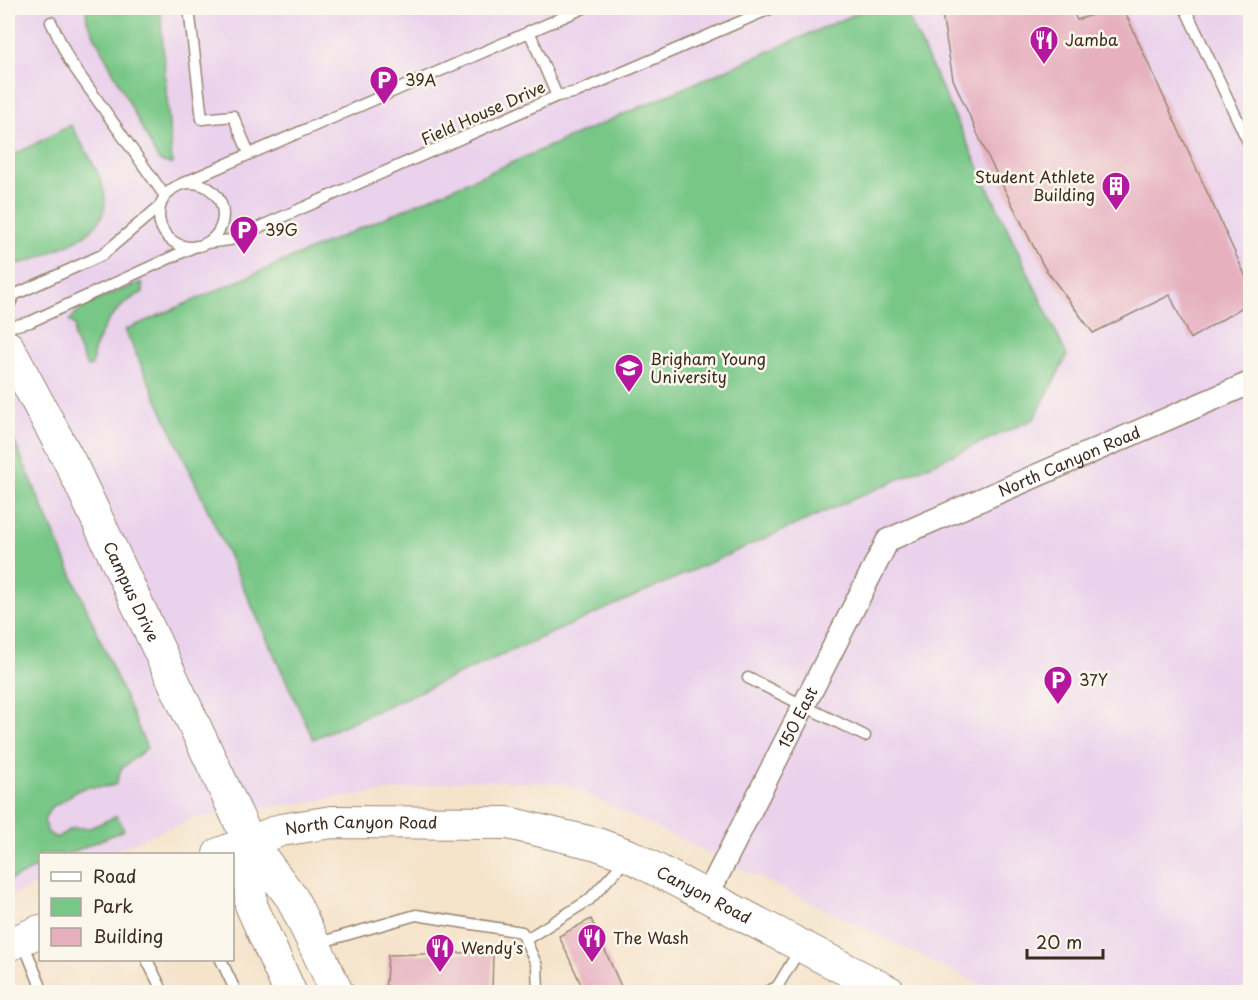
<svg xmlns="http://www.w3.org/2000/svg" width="1258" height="1000" font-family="'Playpen Sans',sans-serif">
<rect width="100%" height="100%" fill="#fbf7ec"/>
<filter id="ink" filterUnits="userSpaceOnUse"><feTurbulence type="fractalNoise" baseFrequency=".0167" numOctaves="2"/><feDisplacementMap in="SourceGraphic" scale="12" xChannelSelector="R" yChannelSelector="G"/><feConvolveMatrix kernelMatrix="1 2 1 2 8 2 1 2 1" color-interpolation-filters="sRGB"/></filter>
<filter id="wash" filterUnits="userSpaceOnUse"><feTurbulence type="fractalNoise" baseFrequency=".008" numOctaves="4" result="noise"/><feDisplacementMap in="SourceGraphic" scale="24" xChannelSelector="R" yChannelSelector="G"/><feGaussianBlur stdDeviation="1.35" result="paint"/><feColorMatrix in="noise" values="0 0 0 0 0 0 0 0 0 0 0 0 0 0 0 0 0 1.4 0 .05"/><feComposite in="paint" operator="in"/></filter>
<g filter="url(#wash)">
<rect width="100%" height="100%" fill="#f5e3ca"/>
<path fill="#ead1ec" d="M 8,8 L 1250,8 L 1250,992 L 996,992 L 566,784 L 469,780 L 193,818 L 107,854 L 40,854 L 40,883 L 8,897 Z"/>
<path fill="#78c787" stroke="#5a7852" stroke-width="1.5" d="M 86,8 L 160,8 L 172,164 L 159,161 L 87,21 Z
M 869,8 L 904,8 L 1067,356 L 1034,419 L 313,739 L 125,330 Z
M 71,125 C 96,171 135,215 67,245 C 51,252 33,262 15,264 L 8,260 L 8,158 Z
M 142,282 L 143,292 C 115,305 93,335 92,366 L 87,367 L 74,338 L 75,325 L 69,321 C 84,300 119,292 142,282 Z
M 8,427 L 147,748 L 121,769 L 116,784 C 104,790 93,784 81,789 C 69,794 64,803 51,807 L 44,820 L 48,833 L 56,838 L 73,828 L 90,828 L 117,816 L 124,830 L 68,854 L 40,854 L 40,866 L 8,881 Z"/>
<g id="blocks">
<path fill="#e6b0bf" d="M 941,8 L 1071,8 L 1077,20 L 1112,8 L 1123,8 L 1251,288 L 1251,302 L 1190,339 L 1170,295 L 1093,333 L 1044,267 L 987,155 L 953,79 Z
M 591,919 L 624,993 L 585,993 L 559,936 Z
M 493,952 L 492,993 L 385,993 L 388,955 Z"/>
</g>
</g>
<g filter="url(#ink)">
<use href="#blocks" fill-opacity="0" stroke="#988674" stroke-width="1.5"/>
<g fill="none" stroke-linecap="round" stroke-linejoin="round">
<g stroke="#988674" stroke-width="13">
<path id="lane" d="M 189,8 L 202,119 L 233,116 L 249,153
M 1185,8 L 1250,146
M 51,22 L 69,60 L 165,196
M 529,31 L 557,96
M159 215a32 32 0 1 1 64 0a32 32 0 1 1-64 0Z
M 181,184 L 584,8
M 206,243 L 230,240 L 557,96 L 577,92 L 772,8
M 8,308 L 14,295 L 102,255 L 160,206
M 8,327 L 30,322 L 196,246
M 748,678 L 865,736
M 525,940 L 589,900 L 627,859
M 23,942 L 43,992
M 318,943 L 416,915 L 522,932 L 537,966 L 538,992
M 147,960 L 163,992
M 221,960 L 236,992
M 766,992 L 777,987 L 800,949"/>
</g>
<g stroke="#988674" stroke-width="25">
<g id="street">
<path id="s1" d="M 707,896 L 888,540 L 1250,383"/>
</g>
</g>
<g stroke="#988674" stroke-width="34">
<g id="secondary">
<path id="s2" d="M 8,347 L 73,468 L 249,841 L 292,898 L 337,992"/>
<path d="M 249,841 L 251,905 L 290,992"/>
<path id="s3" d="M 219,854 L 281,830 L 332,822 L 508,823 L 597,844 L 630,856 L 889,992"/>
<path d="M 8,945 L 40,931"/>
</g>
</g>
<use href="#lane" stroke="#fff" stroke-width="10"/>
<use href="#street" stroke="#fff" stroke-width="22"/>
<use href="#secondary" stroke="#fff" stroke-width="32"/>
</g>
</g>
<defs>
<g id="restaurant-pin" transform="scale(1.5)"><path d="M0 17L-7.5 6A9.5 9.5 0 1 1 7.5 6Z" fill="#b5179e" stroke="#fbf7ec"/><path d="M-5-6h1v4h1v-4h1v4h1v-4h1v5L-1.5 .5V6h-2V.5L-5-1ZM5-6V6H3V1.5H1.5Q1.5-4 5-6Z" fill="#fff"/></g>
<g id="parking-pin" transform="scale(1.5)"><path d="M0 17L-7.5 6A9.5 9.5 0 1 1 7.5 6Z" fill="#b5179e" stroke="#fbf7ec"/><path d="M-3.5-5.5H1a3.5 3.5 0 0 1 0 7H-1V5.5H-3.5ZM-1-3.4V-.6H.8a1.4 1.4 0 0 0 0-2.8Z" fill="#fff"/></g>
<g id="building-pin" transform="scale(1.5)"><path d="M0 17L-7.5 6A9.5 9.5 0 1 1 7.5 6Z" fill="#b5179e" stroke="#fbf7ec"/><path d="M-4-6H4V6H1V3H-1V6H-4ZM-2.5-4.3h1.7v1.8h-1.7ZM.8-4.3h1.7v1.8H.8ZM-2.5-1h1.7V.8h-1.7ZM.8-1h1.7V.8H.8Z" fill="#fff"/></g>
<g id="university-pin" transform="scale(1.5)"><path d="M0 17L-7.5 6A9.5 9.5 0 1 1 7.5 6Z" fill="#b5179e" stroke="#fbf7ec"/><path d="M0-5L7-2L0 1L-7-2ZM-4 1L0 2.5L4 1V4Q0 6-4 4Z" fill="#fff"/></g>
</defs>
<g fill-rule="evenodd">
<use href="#restaurant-pin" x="1044" y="40"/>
<use href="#parking-pin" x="384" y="80"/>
<use href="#building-pin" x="1116" y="186"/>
<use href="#parking-pin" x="244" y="230"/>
<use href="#university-pin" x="629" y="368"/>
<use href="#parking-pin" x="1058" y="680"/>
<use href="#restaurant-pin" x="592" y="938"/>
<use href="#restaurant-pin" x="440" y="948"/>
</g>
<g text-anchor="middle" stroke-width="5" stroke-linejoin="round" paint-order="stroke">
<g font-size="16" fill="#3b2a1e" stroke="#fbf7ec" text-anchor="start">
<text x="1065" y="46">Jamba</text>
<text x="405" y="86">39A</text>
<text x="1095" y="183" text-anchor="end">Student Athlete<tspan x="1095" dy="18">Building</tspan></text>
<text x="265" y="236">39G</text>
<text x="650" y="365">Brigham Young<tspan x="650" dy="18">University</tspan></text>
<text x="1079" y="686">37Y</text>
<text x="613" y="944">The Wash</text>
<text x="461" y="954">Wendy's</text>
</g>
<g font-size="16" fill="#3b2a1e" stroke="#fbf7ec">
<text transform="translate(483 113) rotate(-24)" y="6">Field House Drive</text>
<text dy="6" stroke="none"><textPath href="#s1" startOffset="597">North Canyon Road</textPath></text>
<text dy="6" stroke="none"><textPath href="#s2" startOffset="274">Campus Drive</textPath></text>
<text dy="6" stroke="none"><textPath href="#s1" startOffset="200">150 East</textPath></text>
<text dy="6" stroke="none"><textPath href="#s3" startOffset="147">North Canyon Road</textPath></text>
<text dy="6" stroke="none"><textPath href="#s3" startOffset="504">Canyon Road</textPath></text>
</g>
</g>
<rect width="1258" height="1000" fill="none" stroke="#fbf7ec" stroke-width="30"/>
<rect x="39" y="853" width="195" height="108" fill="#fbf7ec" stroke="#aea59a" stroke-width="1.5"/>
<rect x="51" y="872" width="30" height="9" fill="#ffffff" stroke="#aea59a" stroke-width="1.5"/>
<text x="93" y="883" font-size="18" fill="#3b2a1e">Road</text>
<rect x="51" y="898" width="30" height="18" fill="#78c787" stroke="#aea59a" stroke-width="1.5"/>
<text x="93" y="913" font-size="18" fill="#3b2a1e">Park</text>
<rect x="51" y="928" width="30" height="18" fill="#e6b0bf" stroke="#aea59a" stroke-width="1.5"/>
<text x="93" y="943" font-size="18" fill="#3b2a1e">Building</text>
<path d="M1027 949v9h76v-9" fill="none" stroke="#3b2a1e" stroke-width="3"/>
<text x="1036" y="949" font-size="18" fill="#3b2a1e" stroke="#fbf7ec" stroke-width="4.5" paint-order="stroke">20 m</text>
</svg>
